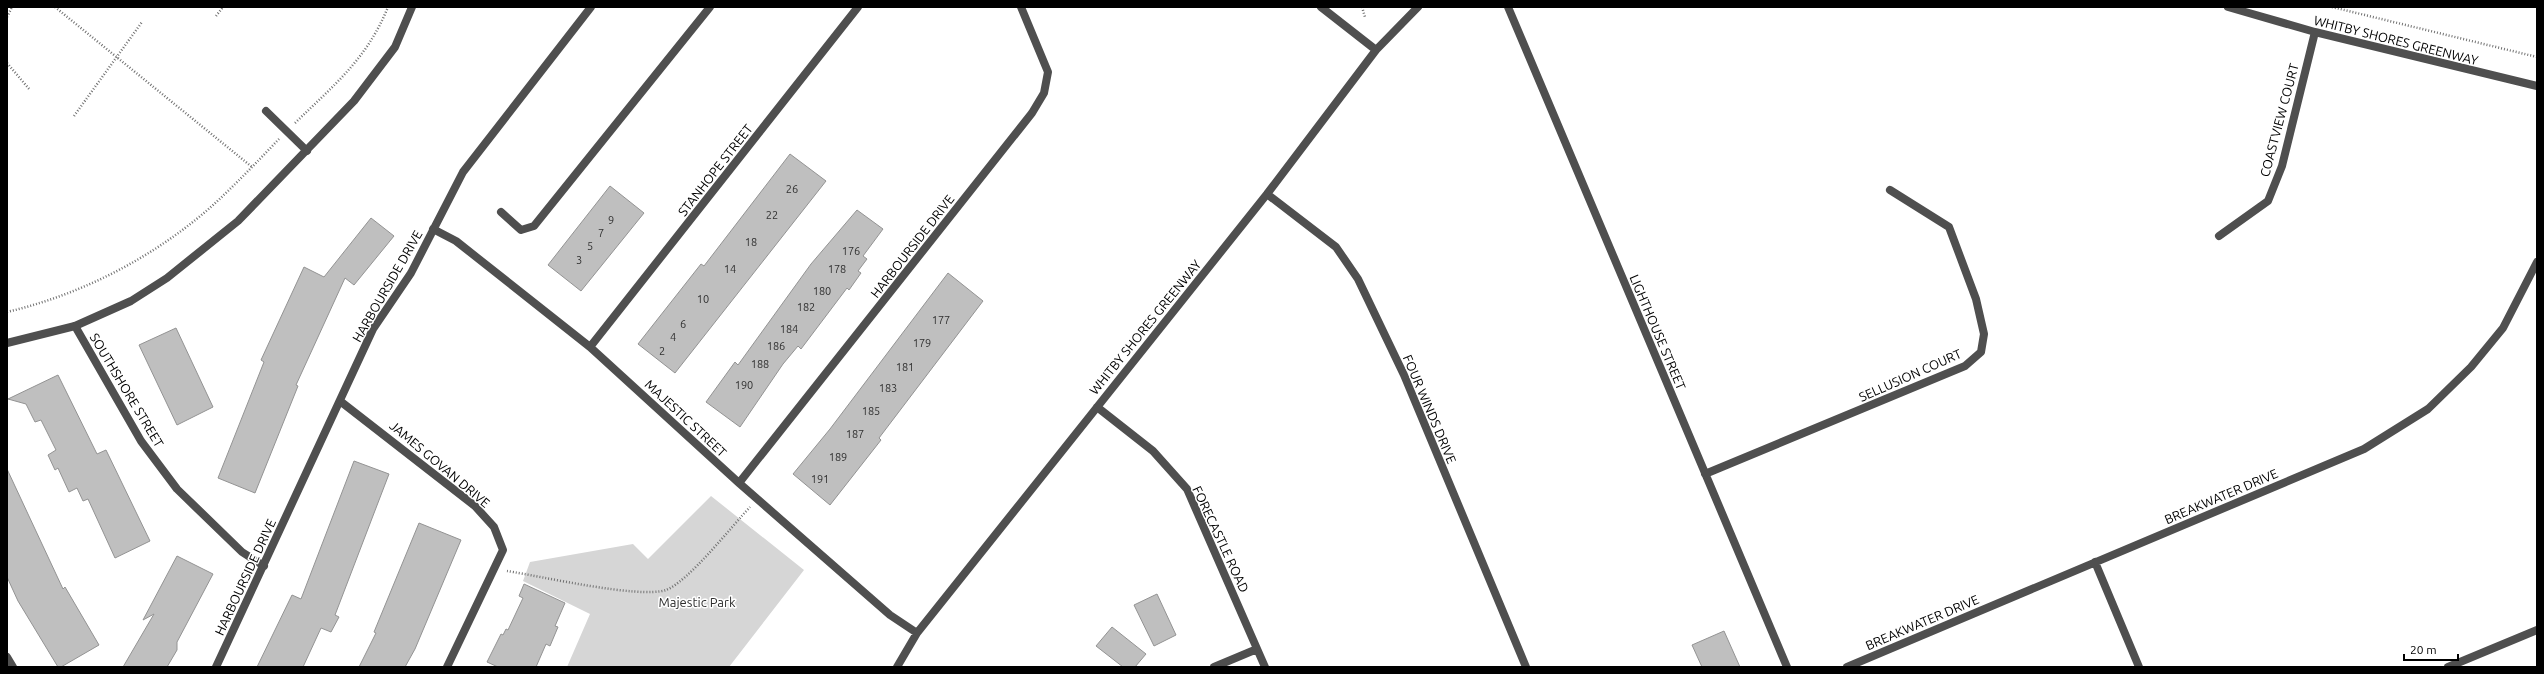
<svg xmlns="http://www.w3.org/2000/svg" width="2544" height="674" font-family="Ubuntu,sans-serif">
<rect width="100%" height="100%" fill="#fff"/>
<path fill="#d6d6d6" d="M 711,496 L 804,570 L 729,667 L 567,667 L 590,614 L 523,581 L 530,562 L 633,544 L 648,559 Z"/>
<path fill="#bfbfbf" stroke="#939393" d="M 790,154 L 826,181 L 675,373 L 638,344 L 701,264 L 704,266 Z
M 610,186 L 644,213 L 581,291 L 548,265 Z
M 857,210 L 883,229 L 863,256 L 867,259 L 858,271 L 861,273 L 849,290 L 847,288 L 801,349 L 798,346 L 783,364 L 740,427 L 706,402 L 735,362 L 738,365 L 811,264 Z
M 371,218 L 394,236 L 354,285 L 345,278 L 296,385 L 298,386 L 255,493 L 218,478 L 264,362 L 261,360 L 304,267 L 324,277 Z
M 948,273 L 983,301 L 879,438 L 881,440 L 830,505 L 793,474 L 830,429 Z
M 176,328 L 213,407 L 177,425 L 139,345 Z
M 58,375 L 97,454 L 106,450 L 150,541 L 115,558 L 88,499 L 83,501 L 77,488 L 69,492 L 58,468 L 55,470 L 48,455 L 56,450 L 41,420 L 35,422 L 26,404 L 8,399 Z
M 354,461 L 389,474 L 335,615 L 339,617 L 331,632 L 321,628 L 303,667 L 257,667 L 292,595 L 301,599 Z
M 7,469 L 63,589 L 65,587 L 99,645 L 61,667 L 58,667 L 18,601 L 7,577 Z
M 419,523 L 461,540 L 415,649 L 405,667 L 359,667 L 376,633 L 374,632 Z
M 177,556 L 213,574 L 177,642 L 177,650 L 167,667 L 123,667 L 154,614 L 143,620 Z
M 524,584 L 565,603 L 555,626 L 558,627 L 550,646 L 546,644 L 536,667 L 498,667 L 487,662 L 501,634 L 503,635 L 506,629 L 508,630 L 523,598 L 519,596 Z
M 1157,594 L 1176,635 L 1154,646 L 1134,605 Z
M 1112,627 L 1146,654 L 1135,667 L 1123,667 L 1096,646 Z
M 1724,631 L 1740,667 L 1702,667 L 1692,645 Z"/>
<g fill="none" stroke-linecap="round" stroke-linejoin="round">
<path stroke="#717171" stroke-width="2.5" stroke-dasharray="1 2" stroke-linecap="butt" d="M 55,7 L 252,167
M 1362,7 L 1365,17
M 2332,7 L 2537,57
M 216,16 L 223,7
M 7,17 L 12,7
M 7,63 L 30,90
M 74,116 L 142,22
M 295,123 C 334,85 367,59 388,7
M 7,312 C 83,294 154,257 212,206 C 235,185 257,162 279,139
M 507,571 C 540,576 639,599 666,590 C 688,582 732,526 750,507"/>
<path stroke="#4f4f4f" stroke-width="8" d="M 266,111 L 307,151
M 501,212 L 521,230 L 534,226 L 710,7
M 75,326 L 131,301 L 167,278 L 238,221 L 354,101 L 395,47 L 412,7"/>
<path stroke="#4f4f4f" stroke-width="8" d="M 1321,7 L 1376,50
M 1508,7 L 1787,667
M 2228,7 L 2315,32 L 2537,86
M 1267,194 L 1336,247 L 1358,279 L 1404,375 L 1526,667
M 433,229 L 456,241 L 590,347 L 739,483 L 890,615 L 917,633
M 2219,236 L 2268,201 L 2282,166 L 2315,32
M 7,343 L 75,326 L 141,441 L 177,489 L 242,552 L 264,566
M 590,347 L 858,7
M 340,401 L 475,506 L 494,527 L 503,550 L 447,667
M 1097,407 L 1153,451 L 1187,489 L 1265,667
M 1705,474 L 1965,366 L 1981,352 L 1984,334 L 1976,299 L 1949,227 L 1890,190
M 739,483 L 1032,113 L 1044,93 L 1048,72 L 1021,7
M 2095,562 L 2139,667
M 7,657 L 13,667
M 216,667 L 373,329 L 411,273 L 463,172 L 591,7
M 897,667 L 917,633 L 1267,194 L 1376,50 L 1418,7
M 1214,667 L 1257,649
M 1847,667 L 2364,449 L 2428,409 L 2471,367 L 2503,328 L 2537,262
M 2448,667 L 2537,630"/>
</g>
<g text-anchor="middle" stroke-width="3" stroke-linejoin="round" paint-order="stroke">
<g font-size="11" fill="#303030">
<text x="792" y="193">26</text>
<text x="772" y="219">22</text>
<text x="611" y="224">9</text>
<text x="601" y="237">7</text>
<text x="751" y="246">18</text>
<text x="590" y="250">5</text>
<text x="851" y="255">176</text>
<text x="579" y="264">3</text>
<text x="730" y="273">14</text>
<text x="837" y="273">178</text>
<text x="822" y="295">180</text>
<text x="703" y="303">10</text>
<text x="806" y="311">182</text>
<text x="941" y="324">177</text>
<text x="683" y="328">6</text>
<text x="789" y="333">184</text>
<text x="673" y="341">4</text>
<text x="922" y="347">179</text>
<text x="776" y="350">186</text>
<text x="662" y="355">2</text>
<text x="760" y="368">188</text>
<text x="905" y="371">181</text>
<text x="744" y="389">190</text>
<text x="888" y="392">183</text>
<text x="871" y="415">185</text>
<text x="855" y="438">187</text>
<text x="838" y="461">189</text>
<text x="820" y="483">191</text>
</g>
<g font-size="13" fill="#000" stroke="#fff">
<text transform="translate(2396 40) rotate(14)" y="5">WHITBY SHORES GREENWAY</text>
<text transform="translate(2279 120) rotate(-75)" y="5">COASTVIEW COURT</text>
<text transform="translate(715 170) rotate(-52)" y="5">STANHOPE STREET</text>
<text transform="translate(912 246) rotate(-52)" y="5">HARBOURSIDE DRIVE</text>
<text transform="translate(387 286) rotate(-60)" y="5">HARBOURSIDE DRIVE</text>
<text transform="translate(1145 327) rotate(-51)" y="5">WHITBY SHORES GREENWAY</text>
<text transform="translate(1658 332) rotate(67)" y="5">LIGHTHOUSE STREET</text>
<text transform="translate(1910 375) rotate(-24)" y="5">SELLUSION COURT</text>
<text transform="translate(127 390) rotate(59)" y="5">SOUTHSHORE STREET</text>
<text transform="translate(1430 409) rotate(67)" y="5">FOUR WINDS DRIVE</text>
<text transform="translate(686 418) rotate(43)" y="5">MAJESTIC STREET</text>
<text transform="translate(440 464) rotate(40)" y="5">JAMES GOVAN DRIVE</text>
<text transform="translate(2221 496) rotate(-23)" y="5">BREAKWATER DRIVE</text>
<text transform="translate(1221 539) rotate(65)" y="5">FORECASTLE ROAD</text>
<text transform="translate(245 577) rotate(-65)" y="5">HARBOURSIDE DRIVE</text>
<text transform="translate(1922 622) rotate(-23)" y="5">BREAKWATER DRIVE</text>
</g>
<g font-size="13" fill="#2d2d2d" stroke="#fff">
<text x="697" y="607">Majestic Park</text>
</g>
</g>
<rect width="2544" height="674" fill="none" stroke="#000000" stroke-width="16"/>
<path d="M2404 654v6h54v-6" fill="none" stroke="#000000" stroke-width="2"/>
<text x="2410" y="654" font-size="12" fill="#000000" stroke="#ffffff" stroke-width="3" paint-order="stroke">20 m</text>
</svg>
